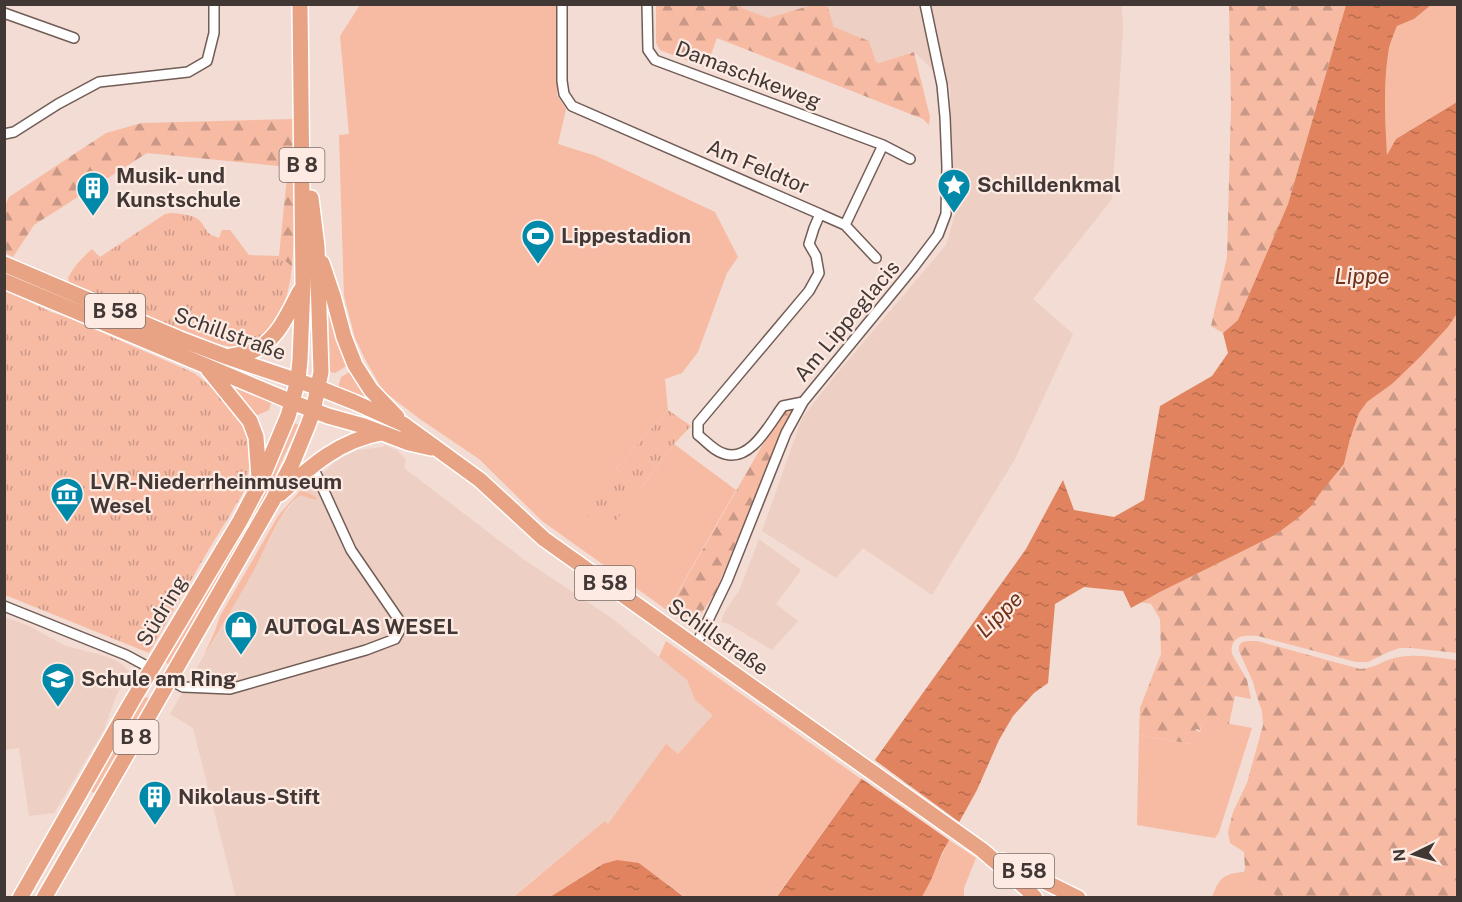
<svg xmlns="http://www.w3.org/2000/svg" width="1462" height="902" font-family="'Public Sans',sans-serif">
<defs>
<pattern id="forest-firs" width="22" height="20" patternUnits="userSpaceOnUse" patternTransform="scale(1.5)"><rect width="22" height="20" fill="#f7baa3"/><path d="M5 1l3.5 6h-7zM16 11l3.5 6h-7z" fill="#ca9886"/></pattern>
<pattern id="park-tufts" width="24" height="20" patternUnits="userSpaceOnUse" patternTransform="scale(1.5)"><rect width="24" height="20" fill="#f7baa3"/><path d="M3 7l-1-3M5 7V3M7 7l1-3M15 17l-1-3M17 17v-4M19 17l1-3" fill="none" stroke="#ca9886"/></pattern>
<pattern id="water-ripples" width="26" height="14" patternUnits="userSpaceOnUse" patternTransform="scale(1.5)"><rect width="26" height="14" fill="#e1835e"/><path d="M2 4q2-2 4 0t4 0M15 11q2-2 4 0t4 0" fill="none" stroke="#b86c4e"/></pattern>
</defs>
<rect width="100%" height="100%" fill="#f3dcd3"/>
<path fill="#edcfc3" d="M 741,5 L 812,5 L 767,18 L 742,8 Z
M 827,5 L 1122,5 L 1123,31 L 1112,199 L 1033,299 L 1073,334 L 1015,459 L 932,595 L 863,548 L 836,578 L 762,531 L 802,418 L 834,377 L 946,245 L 955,215 L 950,86 L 914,52 L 879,63 L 876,62 L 869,41 L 834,27 Z
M 384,445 L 397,450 L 406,460 L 404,468 L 526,561 L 613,619 L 687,680 L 695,700 L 714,715 L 678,754 L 666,745 L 608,824 L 604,822 L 512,897 L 236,898 L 193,728 L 170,714 L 253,571 L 280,519 L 296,498 L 334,463 L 345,456 L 358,450 L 383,447 Z
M 759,539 L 801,570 L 776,604 L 798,621 L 772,650 L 729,624 L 721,622 L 725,611 L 739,591 Z
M 5,617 L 29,626 L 66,646 L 101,655 L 115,660 L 123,665 L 129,671 L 116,696 L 104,730 L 54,813 L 29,816 L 19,748 L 5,750 Z"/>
<path fill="#f7baa3" d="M 360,5 L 557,5 L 557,95 L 566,109 L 558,144 L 596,156 L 715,212 L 738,257 L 727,273 L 698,352 L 682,373 L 665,379 L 668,410 L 615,470 L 640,489 L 674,444 L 736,490 L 675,597 L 696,613 L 701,614 L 678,618 L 542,521 L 479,459 L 420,419 L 386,393 L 379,384 L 365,359 L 355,338 L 344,296 L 339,135 L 349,134 L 340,36 Z
M 1431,5 L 1457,5 L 1457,102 L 1396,139 L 1387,157 C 1385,122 1383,84 1389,48 C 1391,41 1394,33 1397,26 L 1414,19 Z
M 329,303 L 350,364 L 335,373 L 327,371 Z
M 353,370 L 376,404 L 338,388 L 341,377 Z
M 230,384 L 272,400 L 269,410 L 253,417 L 229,385 Z
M 292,422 L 299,425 L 282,460 L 264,503 L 173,663 L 168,664 L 165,662 L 165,658 Z
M 300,491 L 309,493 L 317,498 L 316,500 L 300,495 C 280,509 266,548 254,570 C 238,599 221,627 204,655 L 215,631 L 220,616 L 255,556 L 278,516 Z
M 666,641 L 861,779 L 776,897 L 685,897 L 639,863 L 603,864 L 550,897 L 512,898 L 605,821 L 608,824 L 666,744 L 678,754 L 713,715 L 695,700 L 687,680 L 659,657 Z
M 144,697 L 149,698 L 150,701 L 96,794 L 87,789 L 141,698 Z
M 1204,719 L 1252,728 L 1219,832 L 1215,838 L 1137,825 L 1139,735 L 1190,744 L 1195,730 L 1200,732 Z
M 949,840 L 976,858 L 964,888 L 964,897 L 922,898 Z
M 1245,868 L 1277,897 L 1212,898 C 1218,879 1224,873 1244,872 Z"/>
<path fill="url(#forest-firs)" d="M 656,5 L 741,5 L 742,8 L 768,18 L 812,5 L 827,5 L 834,27 L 869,41 L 876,62 L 879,63 L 914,52 L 930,117 L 929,125 L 923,119 L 717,38 L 706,68 L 660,50 L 656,43 Z
M 1229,5 L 1346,5 L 1288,204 L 1238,320 L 1223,333 L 1211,326 L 1227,257 L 1231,107 Z
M 293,119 L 295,221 L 292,267 L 279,256 L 288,167 L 147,153 L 34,225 L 13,257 L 5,253 L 5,206 L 9,197 L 106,133 L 142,123 Z
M 1457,312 L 1457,653 L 1411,648 L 1400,648 L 1388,652 L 1368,662 L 1356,662 L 1258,636 C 1244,634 1229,636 1232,654 L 1247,680 L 1251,699 L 1235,696 L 1229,724 L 1204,720 L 1200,730 L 1196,729 L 1191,744 L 1139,735 L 1140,708 L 1161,654 L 1160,619 L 1151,604 L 1140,602 L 1275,535 L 1298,518 L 1344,464 L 1350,439 L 1359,413 L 1367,402 L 1392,384 L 1448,327 Z
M 785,408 L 794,411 L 783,430 L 715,593 L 701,614 L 696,613 L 675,598 L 763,444 Z
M 1248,641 L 1257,641 L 1360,669 C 1374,668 1379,663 1391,659 C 1412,652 1436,658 1457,660 L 1457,897 L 1277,897 L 1245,868 L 1244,852 L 1230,843 L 1228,832 L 1233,812 L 1247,783 L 1263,725 L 1262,711 L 1258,700 L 1253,682 L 1239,651 L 1239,646 L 1242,642 Z"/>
<path fill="url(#park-tufts)" d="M 172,213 C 181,214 194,214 201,222 C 209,233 205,233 219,238 L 222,230 L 230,230 L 249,255 L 279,256 L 292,267 C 288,300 277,344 236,347 C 228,347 220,344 213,343 L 69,282 L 68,278 C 74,266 82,258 92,249 L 100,257 L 156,220 L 165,214 Z
M 4,290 L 51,312 L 64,316 L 194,373 C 235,404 262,437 244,490 C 242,497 236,503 233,510 C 225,523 217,536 209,549 C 189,584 169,618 149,653 L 5,595 Z
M 668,410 L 691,426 L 674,444 L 607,532 L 580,510 Z"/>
<path fill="url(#water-ripples)" d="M 1346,5 L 1431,5 L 1414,19 L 1397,26 C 1394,33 1391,41 1389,48 C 1383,83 1385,120 1387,155 L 1396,139 L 1457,102 L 1458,312 L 1448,327 L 1421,356 L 1392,384 L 1367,402 L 1359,413 L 1350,439 L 1344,464 L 1321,492 L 1311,506 L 1298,518 L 1275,535 L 1158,593 L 1131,608 L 1123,591 L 1084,587 L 1055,604 L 1048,683 L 1034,693 L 1013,716 L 999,740 L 977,790 L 942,853 L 931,880 L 922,897 L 776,898 L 1026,549 L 1063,480 L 1074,510 L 1114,517 L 1144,500 L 1160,406 L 1212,376 L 1228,353 L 1223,333 L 1238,320 L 1288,204 Z
M 617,860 L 639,863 L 684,897 L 550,897 L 603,864 Z"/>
<path fill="#f3dcd3" d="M 872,758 L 962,824 L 952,842 L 859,777 Z"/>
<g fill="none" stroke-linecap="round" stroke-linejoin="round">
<g stroke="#715d56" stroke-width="12">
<path id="minor" d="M 562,4 L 562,81 L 564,94 L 572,106 L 820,214 L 814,228 L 809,244 L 816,256 L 819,273 L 809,291 L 698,423 L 698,435 C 706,441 715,452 725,454 C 751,462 770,423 783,406 L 803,402
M 647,4 L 648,50 L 655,60 L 883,145 L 910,159
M 4,13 L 74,38
M 4,134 L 14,132 L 58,104 L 99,82 L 188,72 L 207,61 L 214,33 L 214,4
M 820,214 L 845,225 L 876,258
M 845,225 L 883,145
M 4,606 L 126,655 L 152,669
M 694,646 L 699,639 L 727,581 L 786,433 L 803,402 L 913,268 L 938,235 L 946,214 L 947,167 L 945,117 L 942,85 L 925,4
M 170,680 L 183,687 L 230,689 L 366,650 L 395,639 L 400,630 L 399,620 L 351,550 L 312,465"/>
</g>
<g stroke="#fff" stroke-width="18">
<path id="primary" d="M 322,263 L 333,296 L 344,337 L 355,365 L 371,390 L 397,417
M 4,264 L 180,339 L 227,357 L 319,388 L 354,402 L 403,424 L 480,480 L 544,539 L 982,850 L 1027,889 L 1035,898
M 4,281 L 292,402 L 328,416 L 364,426 L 409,443 L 431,448
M 227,357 C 235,355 243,354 250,352 C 277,343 288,313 300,291
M 208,369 L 250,421 L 256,437 L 259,478
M 280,494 C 311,466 338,441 381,433
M 1003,861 L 1078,898
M 20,898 L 131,703 L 240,521 L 259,485 L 288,416 L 292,402 L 298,380 L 300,360 L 303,285 L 300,4
M 44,898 L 273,500 L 292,464 L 308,425 L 313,411 L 321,372 L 317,247 L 311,198"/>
</g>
<use href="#minor" stroke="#fff" stroke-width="9"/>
<use href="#primary" stroke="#e8a385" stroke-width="15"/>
</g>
<defs>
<g id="sight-pin" transform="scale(1.725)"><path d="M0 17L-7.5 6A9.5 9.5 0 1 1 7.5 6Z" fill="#0089a9" stroke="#fdeae3"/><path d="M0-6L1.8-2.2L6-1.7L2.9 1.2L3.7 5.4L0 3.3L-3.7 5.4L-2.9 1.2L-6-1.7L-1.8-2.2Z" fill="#fff"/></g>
<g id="building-pin" transform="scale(1.725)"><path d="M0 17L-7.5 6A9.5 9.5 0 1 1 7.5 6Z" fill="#0089a9" stroke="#fdeae3"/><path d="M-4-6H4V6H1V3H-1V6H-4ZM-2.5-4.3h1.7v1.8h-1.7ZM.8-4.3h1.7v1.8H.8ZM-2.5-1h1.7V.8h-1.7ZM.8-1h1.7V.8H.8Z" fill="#fff"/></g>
<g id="stadium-pin" transform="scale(1.725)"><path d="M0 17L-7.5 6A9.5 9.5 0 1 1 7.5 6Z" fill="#0089a9" stroke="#fdeae3"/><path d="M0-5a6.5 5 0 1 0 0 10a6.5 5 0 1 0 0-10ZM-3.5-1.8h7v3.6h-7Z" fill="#fff"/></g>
<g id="museum-pin" transform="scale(1.725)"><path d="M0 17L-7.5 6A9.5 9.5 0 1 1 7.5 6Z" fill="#0089a9" stroke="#fdeae3"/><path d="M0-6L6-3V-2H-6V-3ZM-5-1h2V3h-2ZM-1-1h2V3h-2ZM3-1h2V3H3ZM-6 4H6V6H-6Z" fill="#fff"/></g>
<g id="shop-pin" transform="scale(1.725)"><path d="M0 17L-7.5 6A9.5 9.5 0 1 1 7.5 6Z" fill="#0089a9" stroke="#fdeae3"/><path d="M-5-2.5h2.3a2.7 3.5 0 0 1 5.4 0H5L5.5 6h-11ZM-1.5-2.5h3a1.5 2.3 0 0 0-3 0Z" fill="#fff"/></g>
<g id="school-pin" transform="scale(1.725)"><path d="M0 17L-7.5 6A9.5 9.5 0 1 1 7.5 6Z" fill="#0089a9" stroke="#fdeae3"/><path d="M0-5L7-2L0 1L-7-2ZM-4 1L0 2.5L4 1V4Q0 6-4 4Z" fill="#fff"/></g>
</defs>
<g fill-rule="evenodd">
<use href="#sight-pin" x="954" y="185"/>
<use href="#building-pin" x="93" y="188"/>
<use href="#stadium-pin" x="538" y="236"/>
<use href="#museum-pin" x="67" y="494"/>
<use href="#shop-pin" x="241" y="627"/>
<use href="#school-pin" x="58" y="679"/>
<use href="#building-pin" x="155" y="797"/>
</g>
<g text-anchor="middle" stroke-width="4.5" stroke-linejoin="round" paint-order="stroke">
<g fill="#fdeae3" stroke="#796d69" stroke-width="1.5">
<rect x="279.5" y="148" width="45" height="34" rx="4.5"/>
<rect x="85" y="294" width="60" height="34" rx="4.5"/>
<rect x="575" y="566" width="60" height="34" rx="4.5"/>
<rect x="113.5" y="720" width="45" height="34" rx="4.5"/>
<rect x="994" y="854" width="60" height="34" rx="4.5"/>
</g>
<g font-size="20" font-weight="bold" fill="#413835">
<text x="302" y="172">B 8</text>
<text x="115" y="318">B 58</text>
<text x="605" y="590">B 58</text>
<text x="136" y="744">B 8</text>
<text x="1024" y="878">B 58</text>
</g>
<g font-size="21" fill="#413835" stroke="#fdeae3">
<text transform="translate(748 75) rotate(21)" y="7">Damaschkeweg</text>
<text transform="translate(758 167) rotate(23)" y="7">Am Feldtor</text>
<text transform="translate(847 321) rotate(-50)" y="7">Am Lippeglacis</text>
<text transform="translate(230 334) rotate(20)" y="7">Schillstraße</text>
<text transform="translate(162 611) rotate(-59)" y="7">Südring</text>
<text transform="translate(718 637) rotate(35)" y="7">Schillstraße</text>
</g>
<g font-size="21" font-weight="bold" fill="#413835" stroke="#fdeae3" text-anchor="start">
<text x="116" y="183">Musik- und<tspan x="116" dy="24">Kunstschule</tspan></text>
<text x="977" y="192">Schilldenkmal</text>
<text x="561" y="243">Lippestadion</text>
<text x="90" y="489">LVR-Niederrheinmuseum<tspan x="90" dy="24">Wesel</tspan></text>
<text x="264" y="634">AUTOGLAS WESEL</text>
<text x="81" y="686">Schule am Ring</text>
<text x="178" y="804">Nikolaus-Stift</text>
</g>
<g font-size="22" font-style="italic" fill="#6f331a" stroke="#fdeae3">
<text x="1362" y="284">Lippe</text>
<text transform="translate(999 614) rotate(-45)" y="8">Lippe</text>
</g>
</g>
<rect width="1462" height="902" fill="none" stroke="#413835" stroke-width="12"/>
<g transform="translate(1414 854) rotate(265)" stroke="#fdeae3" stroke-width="4.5" paint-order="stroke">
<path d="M0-4.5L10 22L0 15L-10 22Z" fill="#413835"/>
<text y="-9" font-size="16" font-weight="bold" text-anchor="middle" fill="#413835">N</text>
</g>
</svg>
